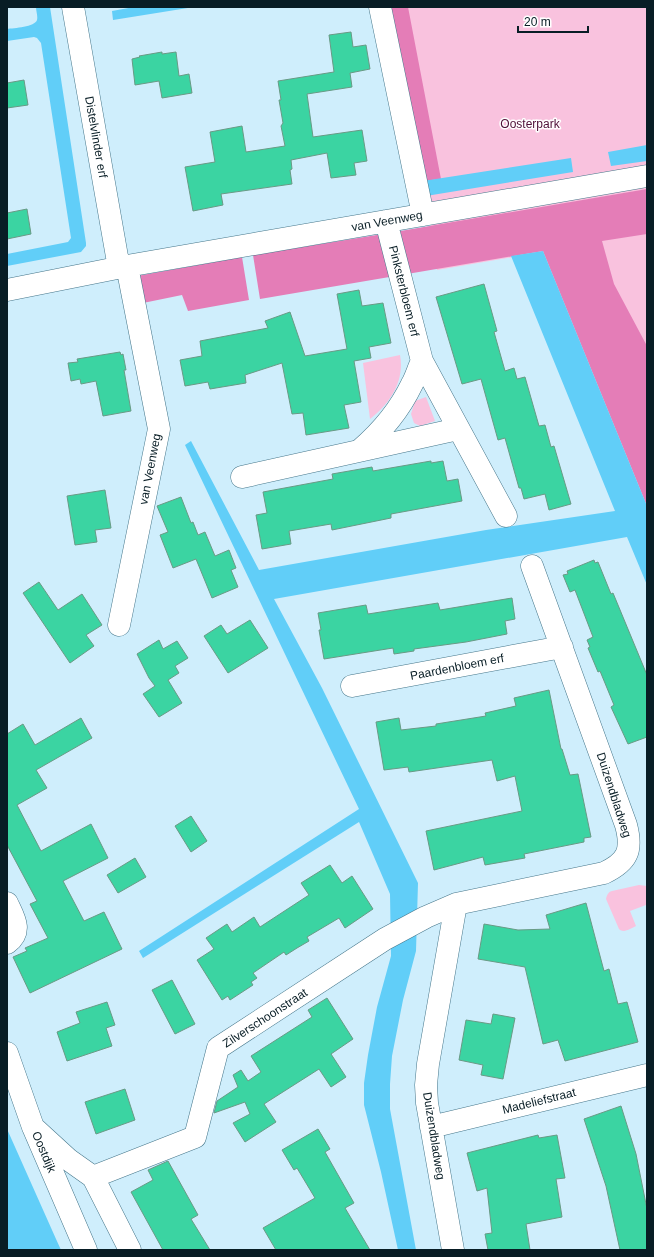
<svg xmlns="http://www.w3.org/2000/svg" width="654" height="1257" font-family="Arial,sans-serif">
<rect width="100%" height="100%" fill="#cfeefc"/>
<path fill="#f9c2de" d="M 387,7 L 647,7 L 647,506 L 543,252 L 437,270 L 427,201 Z
M 400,355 C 405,381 390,404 370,419 L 363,363 Z
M 426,397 L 435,421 L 420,426 L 414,423 L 411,414 L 415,401 Z
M 639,885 L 647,886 L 647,908 L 646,905 L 630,911 L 636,926 C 631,928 624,934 619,929 L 606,899 C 607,895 608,892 612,891 Z"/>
<path fill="#e47db7" d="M 387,7 L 408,7 L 441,179 L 423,181 Z
M 647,189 L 647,234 L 602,241 L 614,284 L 647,346 L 647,506 L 543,251 L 260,299 L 253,255 L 383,234 Z
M 242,257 L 249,300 L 188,311 L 182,295 L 143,303 L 137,276 Z"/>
<path fill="#61cef8" d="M 36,7 L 50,7 L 86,243 L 86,246 L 81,252 L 7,266 L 7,254 L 68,242 L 71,238 L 41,43 L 37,38 L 34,37 L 7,41 L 7,29 C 14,28 35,27 37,20 C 38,16 36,11 36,7 Z
M 134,7 L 194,7 L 113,20 L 112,11 Z
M 647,145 L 647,161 L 611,166 L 608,152 Z
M 571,158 L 573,172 L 426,196 L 423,181 Z
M 543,251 L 647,506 L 647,585 L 627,537 L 274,599 L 322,688 L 418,883 L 416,951 L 403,1000 L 392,1056 L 390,1084 L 390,1109 L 416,1250 L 398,1250 L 381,1172 L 364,1105 L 364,1083 L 368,1055 L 377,1007 L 391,956 L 390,894 L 359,822 L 143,958 L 139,951 L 359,809 L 185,445 L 191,441 L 259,570 L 486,530 L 615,511 L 511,256 Z
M 7,1129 L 56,1239 L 61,1250 L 7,1250 Z"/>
<path fill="#3bd4a2" stroke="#699a85" d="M 351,32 L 353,47 L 366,45 L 370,69 L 350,73 L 352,87 L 307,94 L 313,137 L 362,130 L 367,161 L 354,163 L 356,175 L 331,178 L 327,153 L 291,160 L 292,169 L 290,170 L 292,184 L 221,194 L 223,205 L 193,211 L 185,167 L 215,162 L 210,132 L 242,126 L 246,152 L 285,146 L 281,126 L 283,123 L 279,100 L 281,100 L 278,81 L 334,72 L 329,35 Z
M 162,52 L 162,54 L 176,52 L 179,76 L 189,74 L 192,93 L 162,98 L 159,81 L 135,85 L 132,59 L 140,57 L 139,56 Z
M 24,80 L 28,105 L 7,108 L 7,83 Z
M 27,209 L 31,234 L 7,239 L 7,213 Z
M 484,284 L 497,331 L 494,332 L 505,371 L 514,368 L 517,379 L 525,377 L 539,426 L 545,425 L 551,447 L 554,446 L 571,504 L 549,510 L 545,494 L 524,499 L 521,488 L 519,488 L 505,438 L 498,440 L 481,379 L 462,384 L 436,297 Z
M 359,290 L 362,306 L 383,303 L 391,343 L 369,347 L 371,358 L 354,361 L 361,402 L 344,405 L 349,428 L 306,435 L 303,413 L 292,414 L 282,363 L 245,375 L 246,383 L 210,389 L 208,382 L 185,386 L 180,360 L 202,356 L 200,341 L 268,328 L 265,321 L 290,312 L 305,356 L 347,349 L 337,294 Z
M 120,352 L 121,355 L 123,354 L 126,370 L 124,370 L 131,411 L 103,416 L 96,381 L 81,384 L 80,379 L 71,381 L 68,363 L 78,362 L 77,359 Z
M 431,461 L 431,463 L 443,461 L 447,481 L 458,479 L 462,501 L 391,514 L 391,518 L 332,530 L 331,524 L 289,531 L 291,544 L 262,549 L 256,515 L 267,513 L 263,492 L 333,479 L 332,474 L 372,467 L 373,471 Z
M 105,490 L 111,528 L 95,530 L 97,542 L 75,545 L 67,496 Z
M 181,497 L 191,523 L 193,522 L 198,535 L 205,532 L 215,556 L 229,550 L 236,568 L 231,570 L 238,587 L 212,598 L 196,559 L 173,568 L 160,535 L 168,532 L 157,506 Z
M 594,560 L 595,563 L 598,562 L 611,594 L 613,593 L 647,675 L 647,737 L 628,744 L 611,707 L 614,705 L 600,671 L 598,672 L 588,648 L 590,647 L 587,640 L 593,637 L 575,590 L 570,592 L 563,575 L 568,574 L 567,571 Z
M 39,582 L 58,610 L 82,594 L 102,625 L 86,635 L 94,646 L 70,663 L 23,593 Z
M 512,598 L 515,619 L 505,621 L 507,634 L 466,642 L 414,649 L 414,651 L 394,654 L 393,648 L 324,659 L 319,630 L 321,630 L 318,613 L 366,605 L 368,614 L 438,603 L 440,610 Z
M 250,620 L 268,648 L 228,673 L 204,636 L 221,625 L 227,634 Z
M 159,640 L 163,649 L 177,641 L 188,658 L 175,666 L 179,673 L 168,680 L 182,703 L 159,717 L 143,694 L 155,686 L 149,678 L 137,654 Z
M 549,690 L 561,749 L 562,749 L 570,775 L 578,774 L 591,837 L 584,838 L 584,842 L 524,854 L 525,858 L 485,865 L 483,857 L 434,870 L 426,831 L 522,811 L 515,776 L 497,781 L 492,760 L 409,772 L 408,767 L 384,770 L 376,722 L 399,718 L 401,730 L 436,726 L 436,724 L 486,716 L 485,713 L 516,706 L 514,698 Z
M 81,718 L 92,738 L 36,770 L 47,788 L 17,805 L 41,851 L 91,824 L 108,858 L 63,881 L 84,921 L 104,912 L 122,949 L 30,993 L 13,957 L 27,951 L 25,948 L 48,938 L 30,904 L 37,901 L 7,845 L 7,734 L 23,724 L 35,745 Z
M 191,816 L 207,841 L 191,852 L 175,826 Z
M 135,858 L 146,877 L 118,893 L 107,875 Z
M 330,865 L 342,883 L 352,876 L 373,909 L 345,928 L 339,918 L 307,937 L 309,941 L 297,948 L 286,955 L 284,952 L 253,973 L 257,978 L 251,982 L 253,985 L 230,1000 L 228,996 L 222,1000 L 197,960 L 214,949 L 206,938 L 227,924 L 232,932 L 254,917 L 260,927 L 309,895 L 301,883 Z
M 586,903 L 604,971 L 609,969 L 618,1004 L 627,1002 L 638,1042 L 565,1061 L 558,1040 L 543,1044 L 525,967 L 478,959 L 484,924 L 518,930 L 550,929 L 546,915 Z
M 172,980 L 195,1024 L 175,1034 L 152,990 Z
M 327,998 L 353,1039 L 331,1054 L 346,1077 L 331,1087 L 319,1069 L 264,1104 L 276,1122 L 245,1142 L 233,1123 L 250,1114 L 245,1102 L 214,1113 L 217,1101 L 238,1087 L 233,1075 L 241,1070 L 248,1081 L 261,1072 L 251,1056 L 312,1017 L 308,1010 Z
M 107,1002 L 115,1025 L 106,1028 L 112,1046 L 67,1061 L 57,1032 L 80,1023 L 76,1012 Z
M 493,1014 L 515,1018 L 503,1079 L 481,1075 L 483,1065 L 459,1060 L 466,1020 L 491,1024 Z
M 125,1089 L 135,1120 L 96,1134 L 85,1102 Z
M 621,1106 L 636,1154 L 647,1209 L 647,1250 L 620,1250 L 606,1186 L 584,1119 Z
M 318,1129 L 330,1149 L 325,1152 L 354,1203 L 345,1208 L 370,1250 L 276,1250 L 263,1228 L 315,1198 L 297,1168 L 294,1170 L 282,1150 Z
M 538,1135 L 539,1138 L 557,1135 L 565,1178 L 556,1179 L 562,1217 L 526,1224 L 530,1250 L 488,1250 L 485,1234 L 492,1233 L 487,1188 L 477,1191 L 467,1153 Z
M 168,1161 L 198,1215 L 191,1219 L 210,1250 L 163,1250 L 131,1192 L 153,1180 L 148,1170 Z"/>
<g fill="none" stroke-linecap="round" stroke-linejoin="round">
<g stroke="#45768a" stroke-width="23">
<path id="minor" d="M 73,7 L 119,268
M 380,7 L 423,215
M 386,221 L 422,361 L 506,516
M 7,290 L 127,266 L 647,176
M 360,450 C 381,432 400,409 412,384 C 416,377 418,369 422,361
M 242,477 L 458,429
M 119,625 L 159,429 L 127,266
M 352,686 L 562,647
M 7,903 C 14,918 23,931 7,943
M 7,1053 L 33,1127 L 86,1250
M 33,1127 L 69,1160 L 93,1177 L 195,1137 L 218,1048 L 385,939 L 426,917 L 456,904 L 604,873 C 627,862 633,851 626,825 L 532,566
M 431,1127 L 647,1075
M 93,1177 L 130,1250
M 453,1250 L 427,1103 L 426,1085 L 428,1064 L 456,904"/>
</g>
<use href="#minor" stroke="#fff" stroke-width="22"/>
</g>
<g text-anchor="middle" stroke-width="3" stroke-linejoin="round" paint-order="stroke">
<g font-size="12" fill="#501038" stroke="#fff">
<text x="530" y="128">Oosterpark</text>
</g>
<g font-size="12" fill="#081d25" stroke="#fff">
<text transform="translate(96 137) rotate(80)" y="4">Distelvlinder erf</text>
<text transform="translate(387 221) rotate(-10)" y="4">van Veenweg</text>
<text transform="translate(404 291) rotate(76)" y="4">Pinksterbloem erf</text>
<text transform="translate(150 469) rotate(-79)" y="4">van Veenweg</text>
<text transform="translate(457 667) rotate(-11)" y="4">Paardenbloem erf</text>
<text transform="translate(614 795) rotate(72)" y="4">Duizendbladweg</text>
<text transform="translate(265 1018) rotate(-33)" y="4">Zilverschoonstraat</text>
<text transform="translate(539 1101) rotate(-14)" y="4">Madeliefstraat</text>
<text transform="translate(434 1136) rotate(81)" y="4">Duizendbladweg</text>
<text transform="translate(44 1152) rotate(67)" y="4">Oostdijk</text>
</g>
</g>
<rect width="654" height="1257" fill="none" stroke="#081d25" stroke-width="16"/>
<path d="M518 26v6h70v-6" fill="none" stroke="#081d25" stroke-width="2"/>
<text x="524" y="26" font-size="12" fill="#081d25" stroke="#ffffff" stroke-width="3" paint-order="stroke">20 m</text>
</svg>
